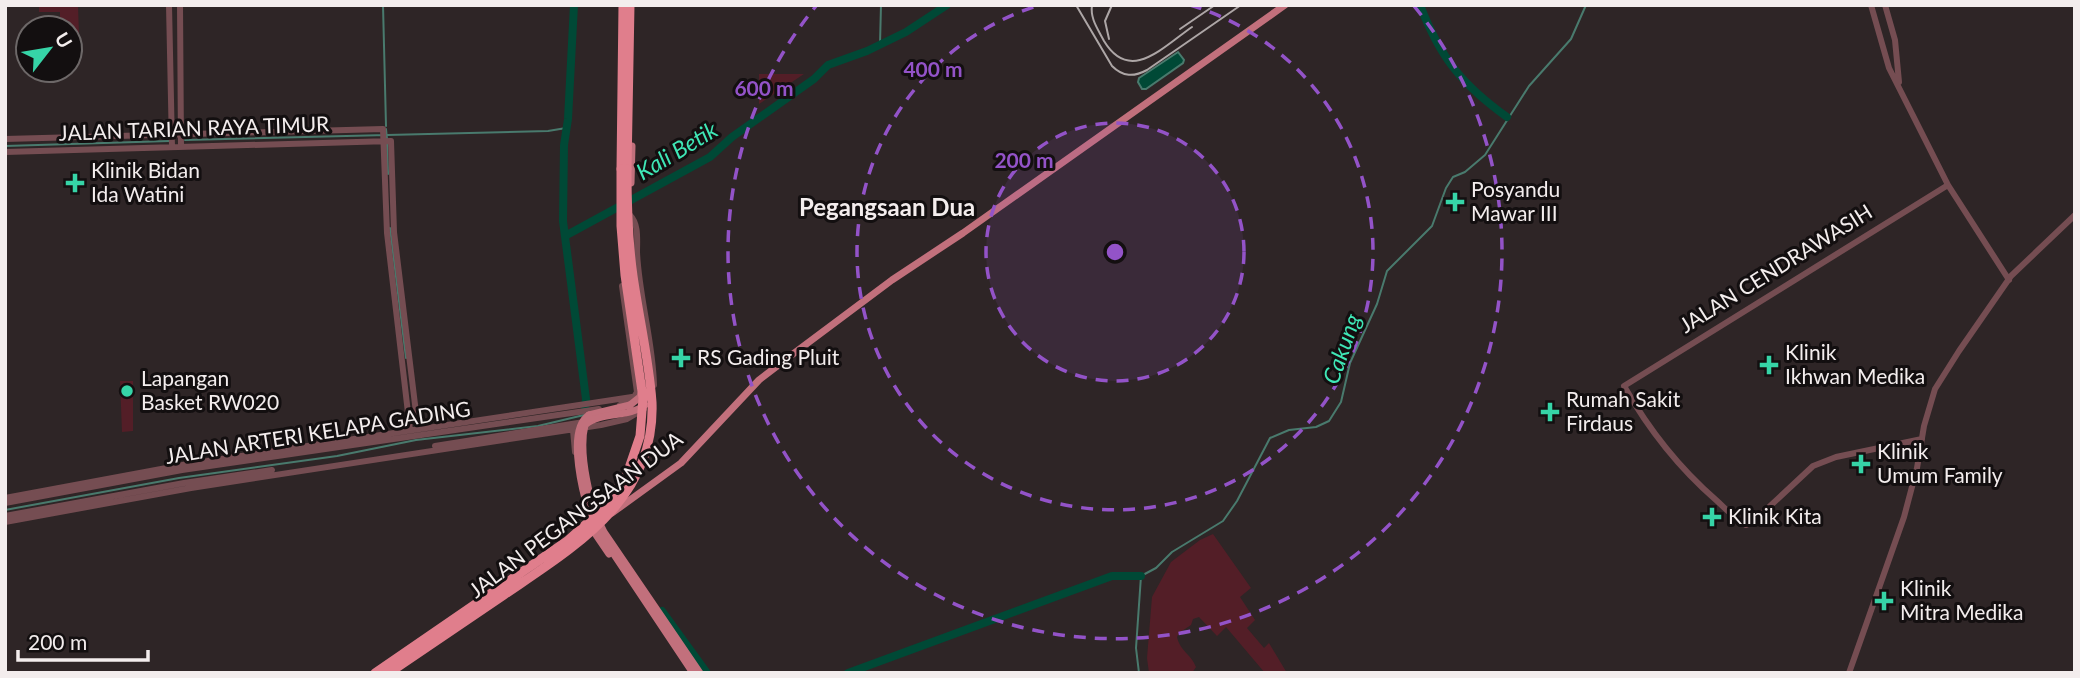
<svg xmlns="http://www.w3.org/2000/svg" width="2080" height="678" font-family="Lato,sans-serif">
<rect width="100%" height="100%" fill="#2e2526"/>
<path fill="#531e27" d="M 39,5 L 78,5 L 80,64 L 70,65 L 70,28 L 60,28 L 60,12 L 39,12 Z
M 759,74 L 804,74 L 759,104 Z
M 120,381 L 133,381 L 133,431 L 122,432 Z
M 1213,534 L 1251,588 L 1240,597 L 1255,620 L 1247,628 L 1264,648 L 1269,643 L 1287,673 L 1265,673 L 1226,627 L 1217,636 L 1199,617 L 1193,619 L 1191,625 L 1179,633 L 1177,637 C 1180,651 1191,654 1196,667 L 1192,673 L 1149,673 L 1147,658 L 1152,597 L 1171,562 L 1200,540 Z"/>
<path fill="#004936" stroke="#497a6d" stroke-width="2" d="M 1178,52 L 1184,60 L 1183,63 L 1146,89 L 1142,89 L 1138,82 L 1139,78 Z"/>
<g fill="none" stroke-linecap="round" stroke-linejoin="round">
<path stroke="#497a6d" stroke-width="2" d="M 383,5 L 386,126
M 880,44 L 881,5
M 386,129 L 387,139
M 185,140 L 548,131 L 566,128
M 387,144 L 388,174
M 5,146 L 169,141
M 390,228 L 406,358
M 5,510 L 179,478 L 337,456 L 416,440 L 538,426 L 584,415
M 1139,673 L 1136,648 L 1141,576 L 1156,568 L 1172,552 L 1223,521 L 1237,501 L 1270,438 L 1289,430 L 1316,427 L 1329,421 L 1341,402 L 1350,363 L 1377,304 L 1387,271 L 1432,226 L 1446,188 L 1453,177 L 1465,172 L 1485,155 L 1529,86 L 1571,39 L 1586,5"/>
<path stroke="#004936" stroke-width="8" d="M 574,5 L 568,119 L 564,145 L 563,221 L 586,399 L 585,410
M 1420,5 C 1440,57 1461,84 1507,117
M 565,236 L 710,157 L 732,137 L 814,79 L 828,65 L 867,51 L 906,32 L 947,5
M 662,611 L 707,673
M 848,673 L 1112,576 L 1141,576"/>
<path stroke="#754d52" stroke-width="6" d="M 169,5 L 172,147
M 180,5 L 181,147
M 1871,5 L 1889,68 L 1948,185 L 2009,280
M 1885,5 L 1895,40 L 1899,82
M 5,139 L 383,129 L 387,233 L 410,430
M 5,152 L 391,141 L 394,232 L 418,429
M 630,215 C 639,224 637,240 637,252 C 639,297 653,341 654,385
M 620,405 L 634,397 L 637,392 L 622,286
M 573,430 L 575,452
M 1922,439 L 1836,457 L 1813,466 L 1754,521 L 1746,525 C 1735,519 1726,509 1716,500 C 1678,467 1649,430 1624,386 L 1948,185
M 435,446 L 584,422
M 5,498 L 188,464 L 632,397
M 5,503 L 182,470 L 599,409
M 5,516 L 184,483 L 272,470
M 5,522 L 191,488 L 601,425 L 627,419 L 644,409
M 1849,673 L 1904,517 L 1917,468 L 1924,426 L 1935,389 L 1959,351 L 2011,276 L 2075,215"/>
<path stroke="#c2707c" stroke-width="7" d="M 631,183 L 632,146
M 589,415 L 630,405
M 612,513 L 681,463 L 759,380 L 793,354 L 892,280 L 963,233 L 1285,5
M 592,529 L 609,554"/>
<path stroke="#e07e8c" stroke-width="9" d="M 621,169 L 623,5
M 627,169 L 630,5"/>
<path stroke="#ada6a6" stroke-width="2" d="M 1076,5 L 1112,66 C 1123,77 1134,77 1147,70 L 1241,5
M 1092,5 C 1090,19 1098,29 1104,41 C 1130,84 1163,47 1192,27
M 1180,29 L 1215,5
M 1109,39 L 1105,21 L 1112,5"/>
<path stroke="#c2707c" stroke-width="7" d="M 630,405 L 640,397 L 642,390
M 645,405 C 628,418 602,411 585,425 C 578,453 590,507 604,532 L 700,673
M 589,415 C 565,430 584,500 593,523 L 693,673"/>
<path stroke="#e07e8c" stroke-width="9" d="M 375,673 L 567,541 L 605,507 L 627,474 L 640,436 L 643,398 L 625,275 L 621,226 L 621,169
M 389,673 C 427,647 466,621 504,595 C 574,547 656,500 652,402 C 649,360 639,318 633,276 C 628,241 627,205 627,169"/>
</g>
<circle cx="1115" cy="252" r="129" fill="#9353c8" fill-opacity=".12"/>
<g fill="none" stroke="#9353c8" stroke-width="3.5" stroke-dasharray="12 9">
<circle cx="1115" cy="252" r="129"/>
<path d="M1190 5A258 258 0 1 1 1040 5"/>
<path d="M1414 6A387 387 0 1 1 816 6"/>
</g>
<g fill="#36d4a7" stroke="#130f10" stroke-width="2.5">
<path d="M71.5 172.5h7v7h7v7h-7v7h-7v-7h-7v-7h7z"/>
<path d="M1451.5 191.5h7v7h7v7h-7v7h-7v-7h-7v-7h7z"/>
<path d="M677.5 347.5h7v7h7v7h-7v7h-7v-7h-7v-7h7z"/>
<path d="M1765.5 354.5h7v7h7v7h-7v7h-7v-7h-7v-7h7z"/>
<circle cx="127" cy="391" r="7"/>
<path d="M1546.5 401.5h7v7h7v7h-7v7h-7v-7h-7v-7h7z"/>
<path d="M1857.5 453.5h7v7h7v7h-7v7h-7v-7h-7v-7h7z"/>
<path d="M1708.5 506.5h7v7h7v7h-7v7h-7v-7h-7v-7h7z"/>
<path d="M1880.5 590.5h7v7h7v7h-7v7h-7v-7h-7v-7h7z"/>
</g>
<g text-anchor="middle" stroke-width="6" stroke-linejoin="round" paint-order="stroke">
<g font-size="21" fill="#f3eded" stroke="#130f10">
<text transform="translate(194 129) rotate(-2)" y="7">JALAN TARIAN RAYA TIMUR</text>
<text transform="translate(1776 269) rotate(-32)" y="7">JALAN CENDRAWASIH</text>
<text transform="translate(318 433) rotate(-9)" y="7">JALAN ARTERI KELAPA GADING</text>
<text transform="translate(576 515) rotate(-37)" y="7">JALAN PEGANGSAAN DUA</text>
</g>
<g font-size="21" fill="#f3eded" stroke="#130f10" text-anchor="start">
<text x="91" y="178">Klinik Bidan<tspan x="91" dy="24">Ida Watini</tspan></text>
<text x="1471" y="197">Posyandu<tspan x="1471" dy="24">Mawar III</tspan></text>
<text x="1785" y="360">Klinik<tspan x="1785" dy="24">Ikhwan Medika</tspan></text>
<text x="697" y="365">RS Gading Pluit</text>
<text x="141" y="386">Lapangan<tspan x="141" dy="24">Basket RW020</tspan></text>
<text x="1566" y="407">Rumah Sakit<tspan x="1566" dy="24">Firdaus</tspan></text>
<text x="1877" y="459">Klinik<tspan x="1877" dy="24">Umum Family</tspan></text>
<text x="1728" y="524">Klinik Kita</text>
<text x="1900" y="596">Klinik<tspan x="1900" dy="24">Mitra Medika</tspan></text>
</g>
<g font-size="23" font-style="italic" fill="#3fe7b6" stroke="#130f10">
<text transform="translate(677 151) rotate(-31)" y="8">Kali Betik</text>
<text transform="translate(1342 349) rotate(-71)" y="8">Cakung</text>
</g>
<g font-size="24" font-weight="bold" fill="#f3eded" stroke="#130f10">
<text x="887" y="216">Pegangsaan Dua</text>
</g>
</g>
<circle cx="1115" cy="252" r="10" fill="#9353c8" stroke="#130f10" stroke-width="3.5"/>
<g font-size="21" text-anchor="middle" font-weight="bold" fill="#9353c8" stroke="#130f10" stroke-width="6" stroke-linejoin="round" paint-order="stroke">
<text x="933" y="77">400 m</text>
<text x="764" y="96">600 m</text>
<text x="1024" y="168">200 m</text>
</g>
<rect width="2080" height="678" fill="none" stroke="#f3eded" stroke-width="14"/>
<g transform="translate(49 49) rotate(59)"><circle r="33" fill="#130f10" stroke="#6d6868" stroke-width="2"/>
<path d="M0-5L12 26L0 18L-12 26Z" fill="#36d4a7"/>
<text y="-10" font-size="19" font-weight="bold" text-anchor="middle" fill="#f3eded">U</text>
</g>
<path d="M18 650v10h130v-10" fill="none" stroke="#f3eded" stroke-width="3.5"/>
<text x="28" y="650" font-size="21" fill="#f3eded" stroke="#130f10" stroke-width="5" paint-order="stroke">200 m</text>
</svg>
